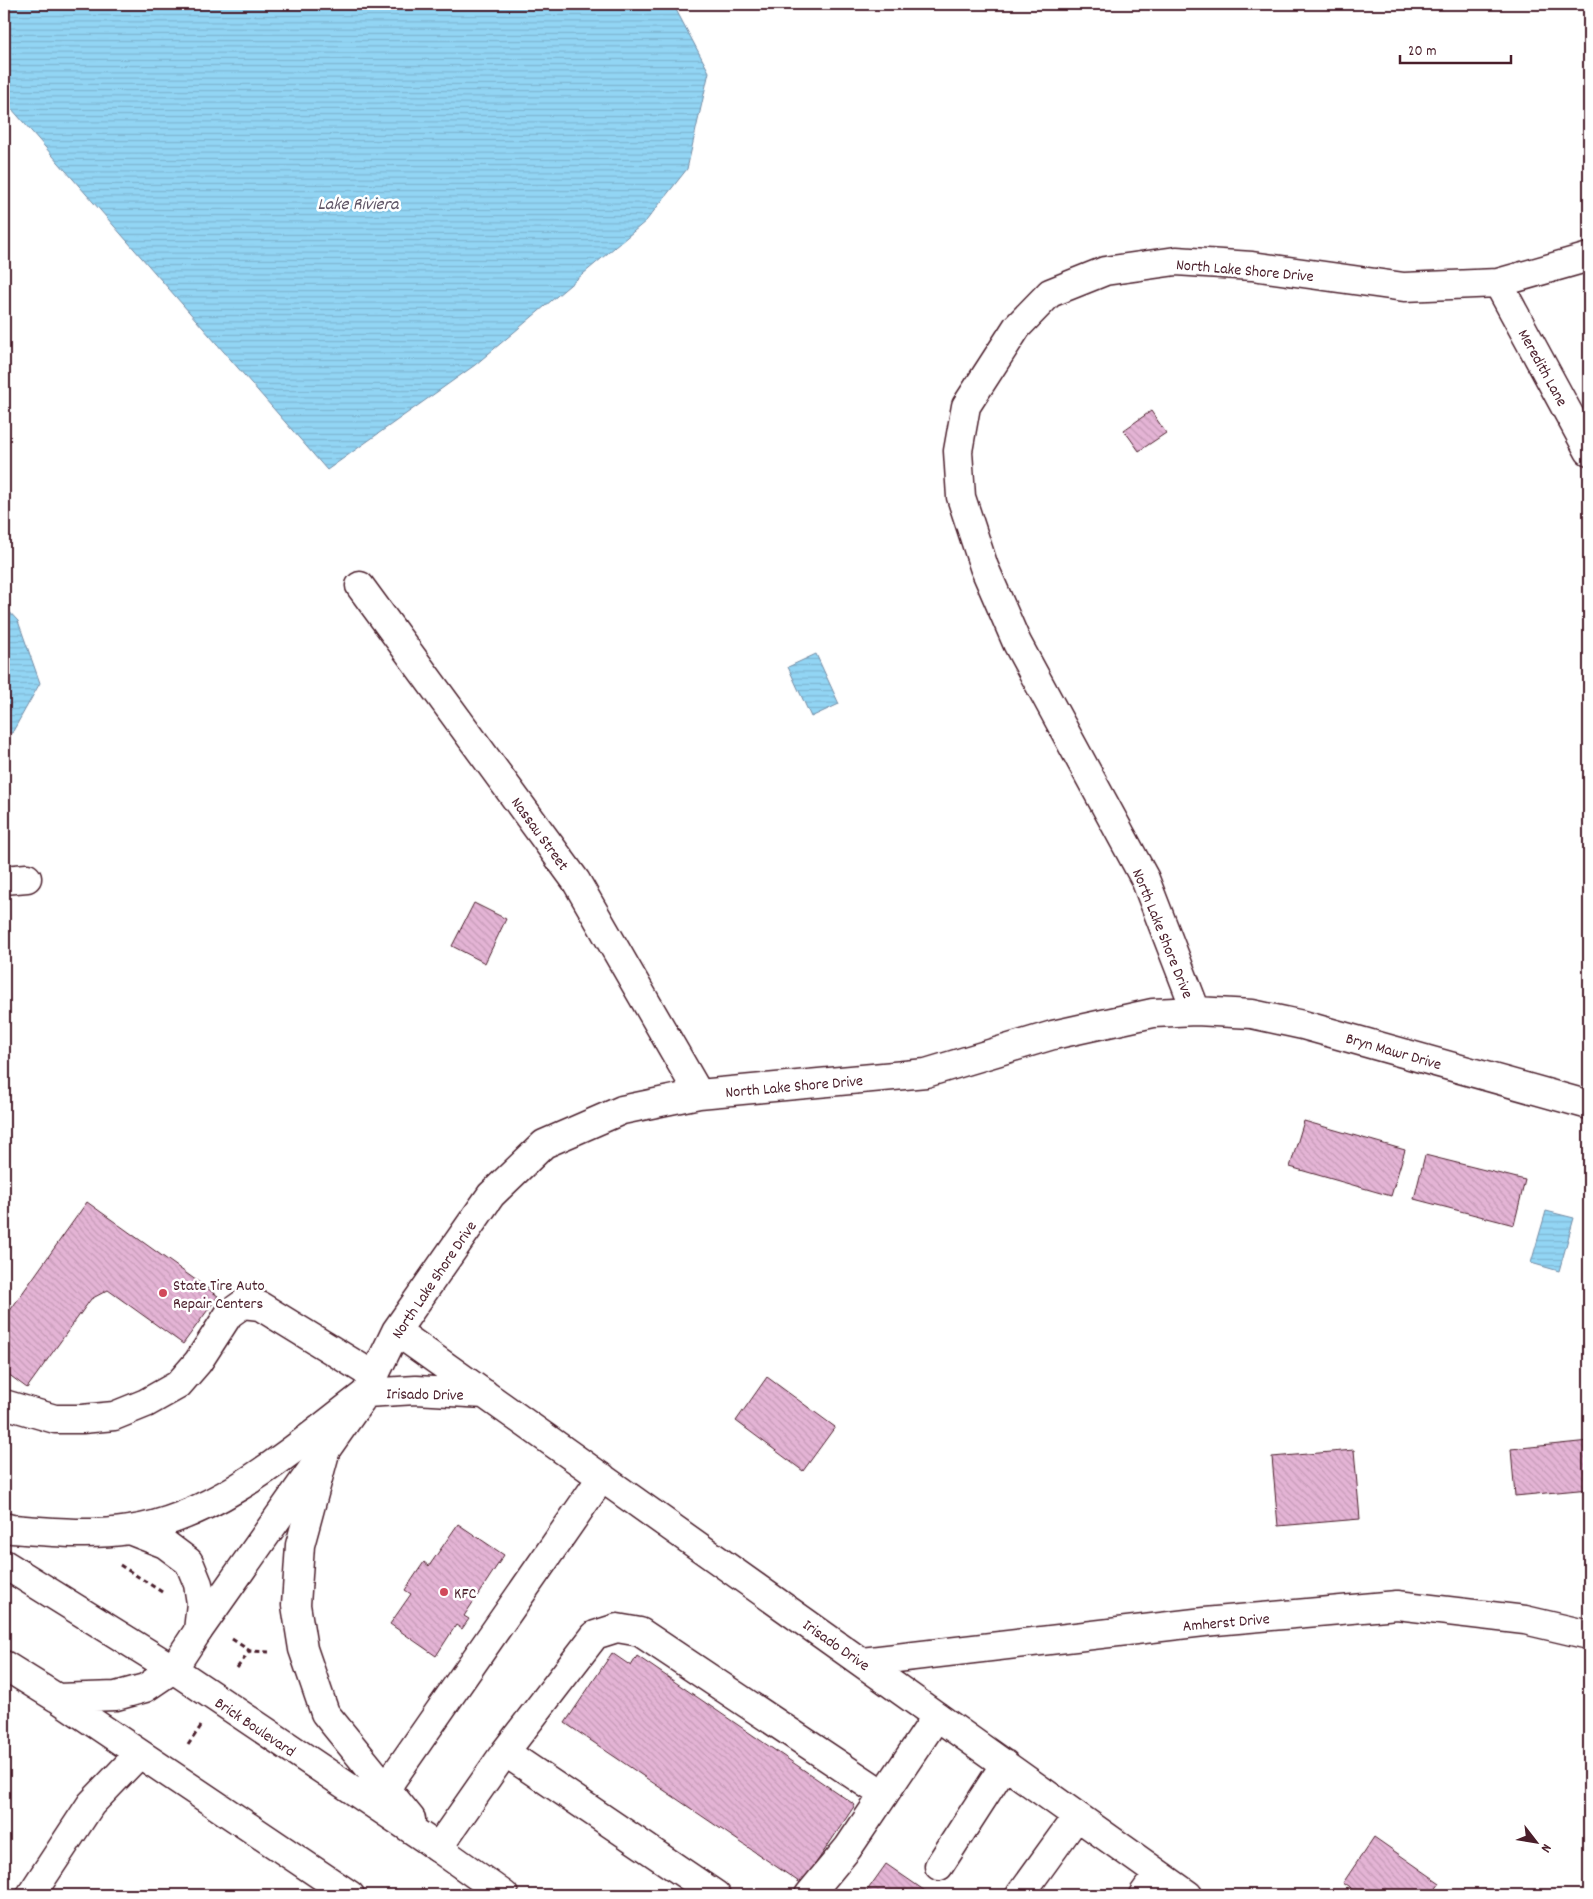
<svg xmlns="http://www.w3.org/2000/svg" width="1593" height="1899" font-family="Dekko,sans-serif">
<defs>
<pattern id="water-rules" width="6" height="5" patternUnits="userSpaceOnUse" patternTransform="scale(1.25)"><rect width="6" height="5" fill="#92d5f4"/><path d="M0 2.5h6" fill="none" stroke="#7fb6d1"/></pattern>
<pattern id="building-back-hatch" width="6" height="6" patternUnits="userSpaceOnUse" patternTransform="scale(1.25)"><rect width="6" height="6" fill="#e4b4d5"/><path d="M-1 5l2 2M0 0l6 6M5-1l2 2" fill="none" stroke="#c59ab7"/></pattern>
</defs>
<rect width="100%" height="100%" fill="#fff"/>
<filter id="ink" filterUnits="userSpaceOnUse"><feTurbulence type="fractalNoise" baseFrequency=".02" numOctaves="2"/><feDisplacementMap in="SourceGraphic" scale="10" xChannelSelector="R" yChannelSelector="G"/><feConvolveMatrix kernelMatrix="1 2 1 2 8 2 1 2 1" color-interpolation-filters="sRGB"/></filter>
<g filter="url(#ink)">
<path fill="url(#water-rules)" stroke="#758ca4" d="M 4,4 L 673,4 L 709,72 L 687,169 L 646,221 L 475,365 L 327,470 L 4,100 Z
M 4,606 L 18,621 L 40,683 L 12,733 L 4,732 Z
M 816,654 L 839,704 L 811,717 L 788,667 Z
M 1546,1211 L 1574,1218 L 1559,1271 L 1531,1263 Z"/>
<path fill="url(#building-back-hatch)" stroke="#4a1f2b" d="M 1151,411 L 1166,433 L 1139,451 L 1124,430 Z
M 474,903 L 506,919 L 485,963 L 452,946 Z
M 1304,1121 L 1405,1150 L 1391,1196 L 1290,1167 Z
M 1425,1155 L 1525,1180 L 1514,1225 L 1414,1199 Z
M 87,1202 L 218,1296 L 183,1344 L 108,1290 L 91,1299 L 27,1388 L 4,1371 L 4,1319 Z
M 767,1377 L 835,1427 L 803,1471 L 736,1421 Z
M 1589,1441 L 1589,1489 L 1515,1496 L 1511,1449 Z
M 1354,1450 L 1360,1519 L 1278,1526 L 1272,1457 Z
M 458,1524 L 504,1555 L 464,1616 L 469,1619 L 462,1629 L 456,1625 L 436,1656 L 390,1624 L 411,1594 L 405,1590 L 424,1562 L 429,1566 Z
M 612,1653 L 631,1666 L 637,1656 L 855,1805 L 802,1884 L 565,1723 Z
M 1374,1837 L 1440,1883 L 1431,1895 L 1361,1895 L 1343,1883 Z
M 886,1864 L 931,1895 L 864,1895 Z
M 125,1888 L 136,1895 L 120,1895 Z"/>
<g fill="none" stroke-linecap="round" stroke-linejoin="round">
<g stroke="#4a1f2b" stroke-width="31">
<path id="minor" d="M 1498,283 L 1589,451
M 360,586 L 576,881 L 699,1094
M 4,880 L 27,878
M 1196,1011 L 1145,879 L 1017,643 L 984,567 L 961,497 L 958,451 L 966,406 L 1017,327 L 1050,293 L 1105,271 L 1176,261 L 1252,266 L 1404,287 L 1498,283 L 1589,257
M 396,1331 L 1188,1895
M 366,1393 L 416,1390 L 485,1394
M 4,1404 L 55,1419 L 82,1419 L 114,1416 L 146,1403 L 178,1385 L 198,1362 L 229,1314 L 243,1304 L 260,1306 L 374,1376
M 198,1631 L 366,1393 L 396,1331 L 491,1195 L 544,1144 L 622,1110 L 699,1094 L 926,1073 L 1053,1035 L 1153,1013 L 1196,1011 L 1252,1014 L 1303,1025 L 1589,1105
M 862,1662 L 1204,1622 L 1397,1605 L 1525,1620 L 1589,1635
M 505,1752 L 595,1635 L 617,1628 L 640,1632 L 884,1795
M 386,1788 L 602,1477
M 438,1848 L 505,1752 L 716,1895
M 939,1866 L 1005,1764
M 31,1895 L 91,1804 L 139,1754
M 809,1895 L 848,1848 L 937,1716
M 1020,1895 L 1077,1816
M 1143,1895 L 1158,1874"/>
</g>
<g stroke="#4a1f2b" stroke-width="31">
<path id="major" d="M 326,1449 L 300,1545 L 296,1605 L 303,1649 L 325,1713 L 411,1819
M 4,1527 L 12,1529 C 51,1532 91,1536 129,1530 C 217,1518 298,1445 366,1393
M 4,1564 L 173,1669 L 427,1840 L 504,1895
M 4,1665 L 57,1698 L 350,1895
M 57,1698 L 116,1696 L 145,1688 L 173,1669 L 198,1631 L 201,1603 L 198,1584 L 189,1562 L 165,1544 L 129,1530"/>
</g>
<path stroke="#4a1f2b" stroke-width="3" stroke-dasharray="5 4" stroke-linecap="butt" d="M 120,1565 L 165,1594
M 232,1639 L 250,1651 L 269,1652
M 237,1668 L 250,1651
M 188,1745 L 201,1726"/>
<use href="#minor" stroke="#fff" stroke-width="28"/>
<use href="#major" stroke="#fff" stroke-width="28"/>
</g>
</g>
<g fill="#d1495b" stroke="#fff" stroke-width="2">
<circle cx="163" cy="1293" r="5"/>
<circle cx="444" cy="1592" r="5"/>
</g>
<g text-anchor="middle" stroke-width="5" stroke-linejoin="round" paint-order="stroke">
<g font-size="16" fill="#4a1f2b" stroke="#fff">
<text transform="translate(1245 269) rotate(5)" y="6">North Lake Shore Drive</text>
<text transform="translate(1544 367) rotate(61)" y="6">Meredith Lane</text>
<text transform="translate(541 833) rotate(54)" y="6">Nassau Street</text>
<text transform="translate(1164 933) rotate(68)" y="6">North Lake Shore Drive</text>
<text transform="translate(1394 1050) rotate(16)" y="6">Bryn Mawr Drive</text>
<text transform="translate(794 1085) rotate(-5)" y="6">North Lake Shore Drive</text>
<text transform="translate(433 1279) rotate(-56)" y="6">North Lake Shore Drive</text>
<text transform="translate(425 1393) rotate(1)" y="6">Irisado Drive</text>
<text transform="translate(1226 1621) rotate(-5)" y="6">Amherst Drive</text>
<text transform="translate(837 1644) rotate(35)" y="6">Irisado Drive</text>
<text transform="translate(256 1726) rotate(34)" y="6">Brick Boulevard</text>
</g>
<g font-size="16" fill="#4a1f2b" stroke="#fff" text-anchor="start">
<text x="173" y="1290">State Tire Auto<tspan x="173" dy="18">Repair Centers</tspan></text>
<text x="454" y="1598">KFC</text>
</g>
<g font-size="18" font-style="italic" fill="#605667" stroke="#fff">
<text x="358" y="209">Lake Riviera</text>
</g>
</g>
<rect width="1593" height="1899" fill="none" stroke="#fff" stroke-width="20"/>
<rect x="10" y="10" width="1573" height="1879" fill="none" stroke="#4a1f2b" stroke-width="2" filter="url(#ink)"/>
<g transform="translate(1536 1842) rotate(121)" stroke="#ffffff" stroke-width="4" paint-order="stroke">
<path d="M0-4L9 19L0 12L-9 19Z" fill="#4a1f2b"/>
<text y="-8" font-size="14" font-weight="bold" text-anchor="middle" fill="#4a1f2b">N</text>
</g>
<path d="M1400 55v8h111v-8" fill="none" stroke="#4a1f2b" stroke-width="2.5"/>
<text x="1408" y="55" font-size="15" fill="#4a1f2b" stroke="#ffffff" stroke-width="4" paint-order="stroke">20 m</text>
</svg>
